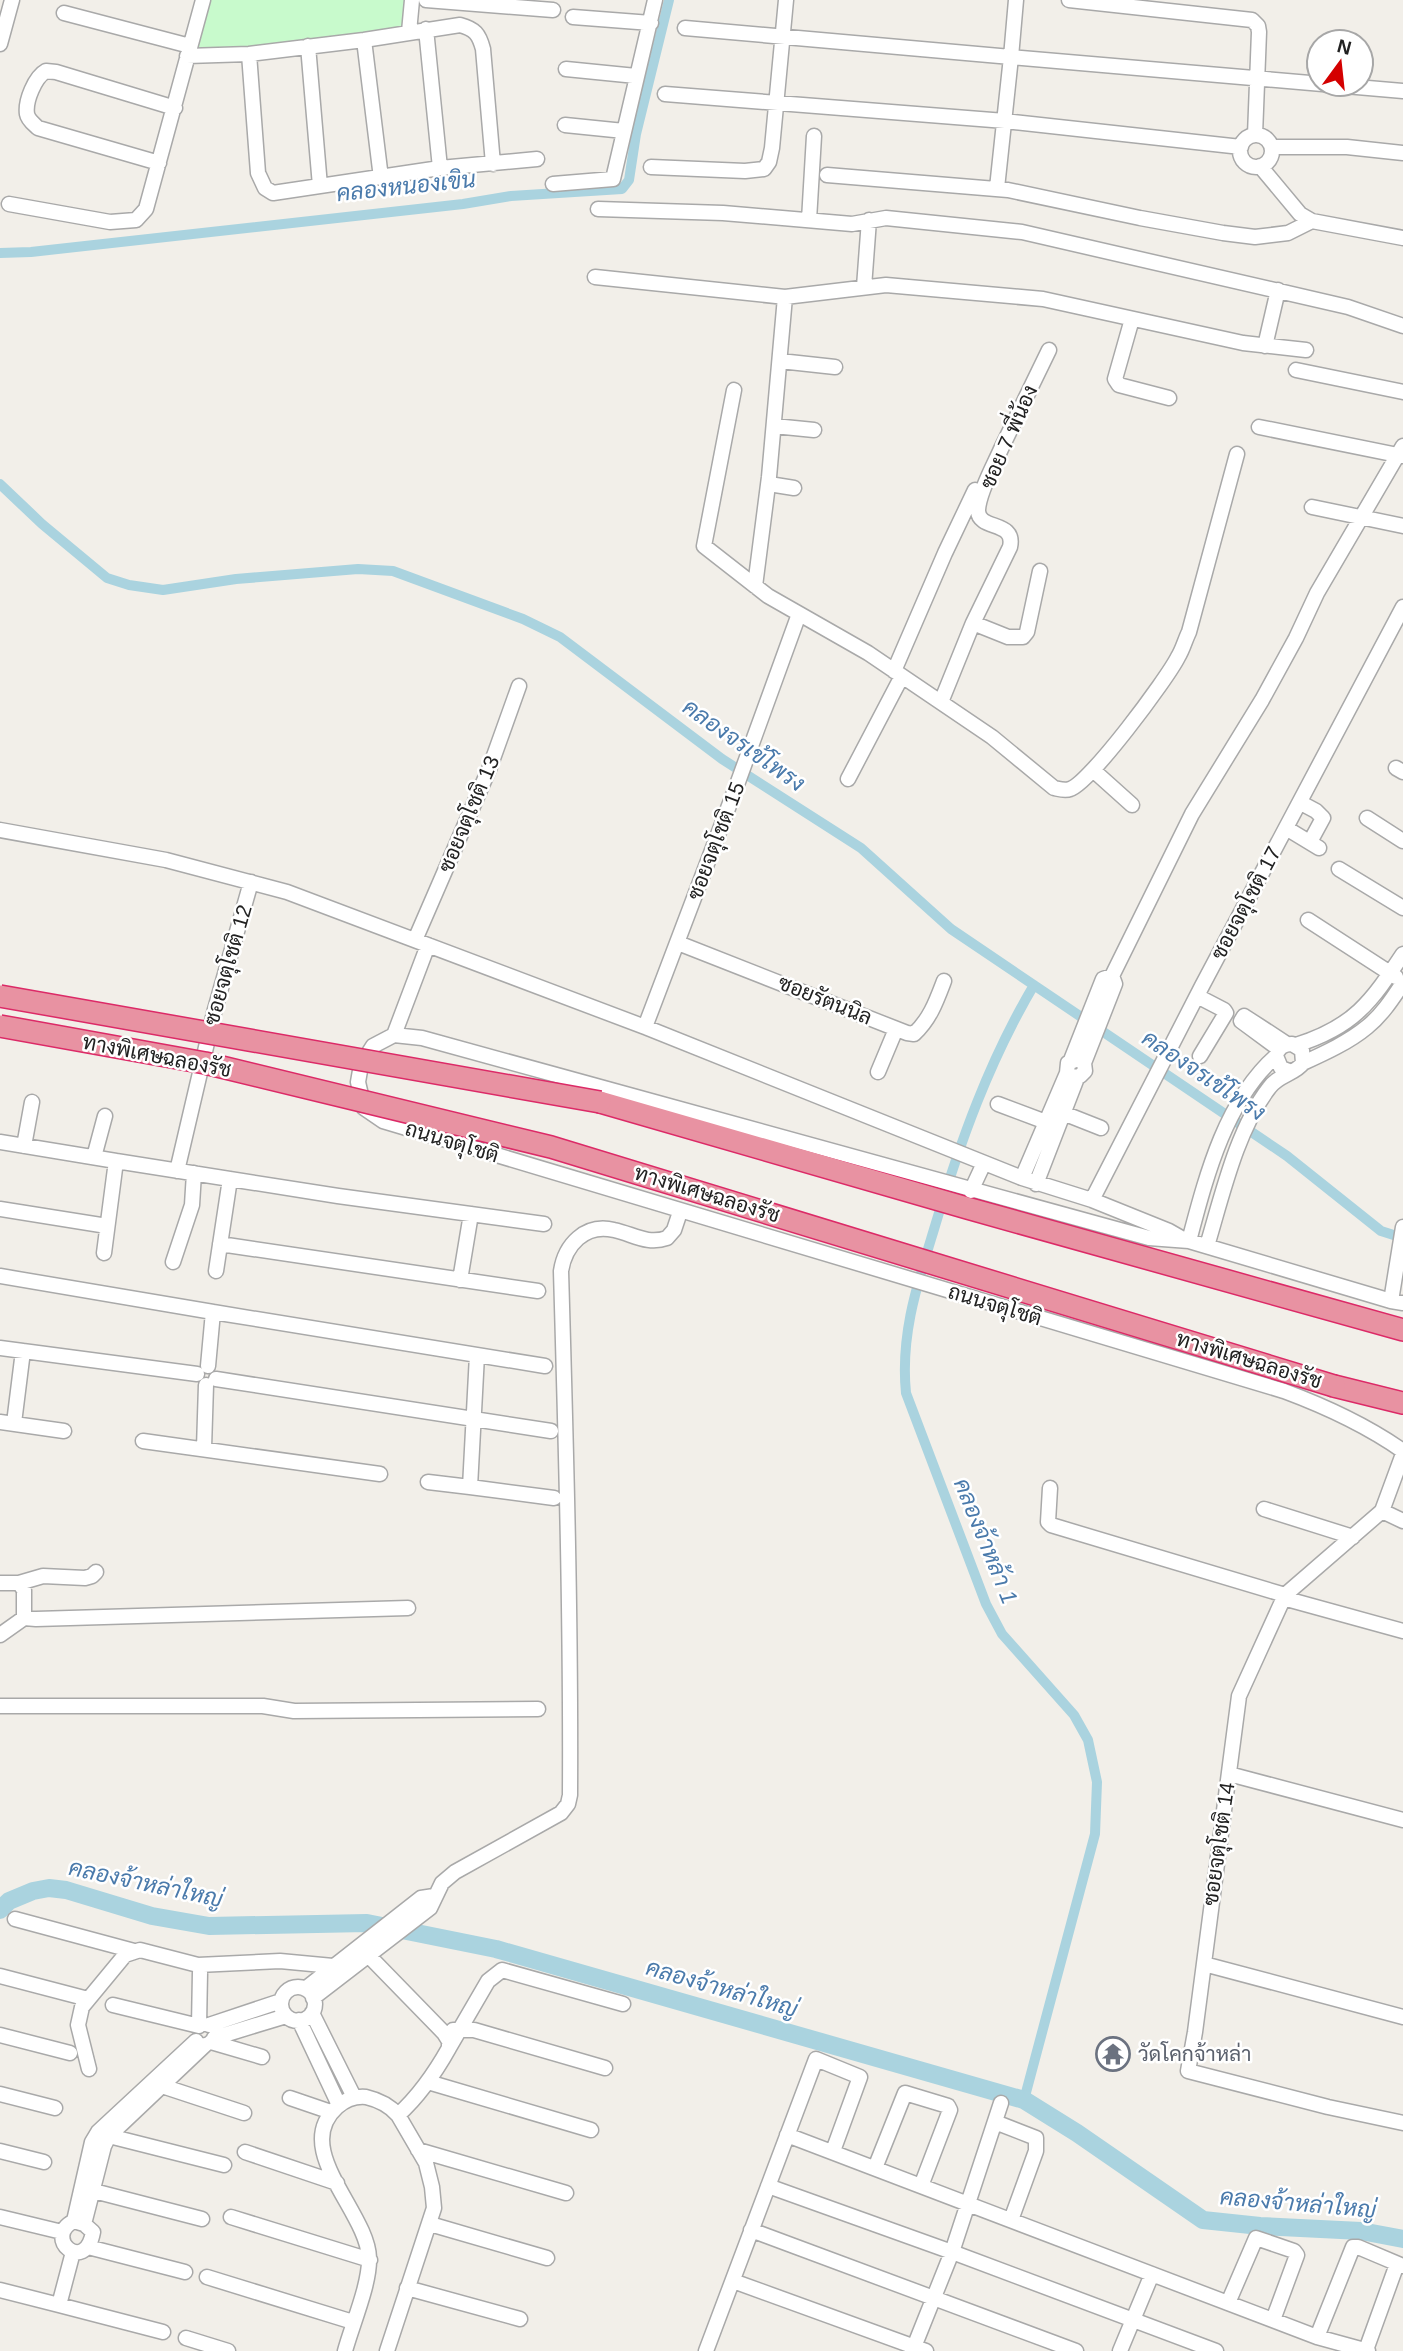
<svg xmlns="http://www.w3.org/2000/svg" width="1403" height="2351" font-family="Arial,Sarabun,sans-serif">
<rect width="100%" height="100%" fill="#f2efe9"/>
<path fill="#c8facc" d="M 198,0 L 410,0 L 407,32 L 180,59 Z"/>
<g fill="none" stroke-linecap="round" stroke-linejoin="round">
<path stroke="#aad3df" stroke-width="10" d="M 0,253 L 31,252 L 463,204 L 511,196 L 622,189 L 629,180 L 636,134 L 669,0
M 0,484 L 42,524 L 107,578 L 129,585 L 163,590 L 236,579 L 358,569 L 393,571 L 523,619 L 560,637 L 722,759 L 861,848 L 951,929 L 1287,1156 L 1381,1231 L 1403,1238
M 1024,2100 L 1095,1834 L 1097,1782 L 1088,1740 L 1074,1715 L 1002,1634 L 986,1604 L 906,1393 C 900,1334 918,1282 935,1226 C 960,1142 989,1061 1034,985"/>
<path stroke="#aad3df" stroke-width="18" d="M 0,1910 L 9,1901 L 33,1891 L 49,1888 L 66,1890 L 152,1916 L 209,1926 L 367,1923 L 496,1949 L 1024,2100 L 1077,2133 L 1203,2220 L 1260,2226 L 1361,2231 L 1403,2239"/>
<g stroke="#a9a9a9" stroke-width="17">
<path id="minor" d="M 426,0 L 553,10
M 1069,0 L 1252,20 L 1258,26 L 1259,32 L 1255,135
M 64,13 L 190,46
M 573,17 L 651,23
M 685,28 L 1011,57 L 1016,0
M 426,29 L 440,168
M 409,32 L 412,0
M 364,40 L 381,178
M 0,44 L 12,0
M 308,46 L 320,186
M 249,54 L 258,173 L 265,188 L 273,193 L 440,168 L 537,159
M 187,56 L 249,54 L 364,40 L 460,25 C 475,29 479,34 483,49 L 493,164
M 566,69 L 636,76
M 665,94 L 1005,121 L 1241,147
M 565,125 L 624,131
M1240 151a16 16 0 1 1 32 0a16 16 0 1 1-32 0Z
M 1272,147 L 1347,147 L 1403,153
M 159,163 L 38,128 C 34,124 28,120 27,114 C 25,101 35,77 46,71 L 56,72 L 175,108
M 1260,166 L 1300,214 L 1312,221 L 1403,238
M 651,167 L 745,171 L 764,169 L 769,162 L 772,148 L 786,0
M 827,175 L 1008,190 L 1140,218 L 1223,233 L 1255,237 L 1288,233 L 1312,221
M 553,184 L 613,179 L 655,0
M 997,188 L 1011,57 L 1403,91
M 9,204 L 110,222 L 136,220 L 146,209 L 203,0
M 598,209 L 723,213 L 852,224 L 886,218 L 1022,232 L 1348,307 L 1403,326
M 809,220 L 814,136
M 595,277 L 785,297 L 886,285 L 1043,299 L 1243,343 L 1306,350
M 864,287 L 869,220
M 1132,319 L 1115,379 L 1119,385 L 1169,398
M 1265,346 L 1278,290
M 780,361 L 835,367
M 1296,370 L 1403,392
M 734,390 L 704,546 L 768,596 L 868,653 L 992,737 L 1054,788 C 1059,789 1065,791 1070,789 C 1089,784 1167,679 1178,657 C 1183,649 1185,640 1189,632 L 1237,454
M 774,426 L 814,430
M 1259,427 L 1402,456
M 769,484 L 794,488
M 1312,507 L 1403,526
M 755,586 L 769,477 L 785,297
M 973,623 L 1008,637 L 1023,637 L 1027,632 L 1040,571
M 894,671 L 945,553 L 975,490
M 941,702 L 973,623 L 1010,547 C 1016,520 979,531 978,511 C 978,494 994,465 1001,449 C 1017,416 1033,383 1049,350
M 1396,768 L 1403,772
M 1093,770 L 1132,805
M 848,779 L 902,676
M 1301,803 L 1316,811 L 1323,818 L 1310,842
M 1367,818 L 1403,841
M 1286,828 L 1319,848
M 0,830 L 166,860 L 287,892 L 645,1027 L 1022,1178 L 1092,1200 L 1169,1231 L 1183,1239
M 1339,869 L 1403,908
M 1308,920 L 1396,977
M 415,940 L 490,767 L 519,686
M 678,943 L 907,1033 L 914,1034 C 930,1019 936,1002 944,981
M 1197,996 L 1224,1010 L 1226,1013 L 1200,1056
M 645,1027 L 738,782 L 799,614
M 394,1035 L 428,945
M 1296,1045 C 1354,1027 1371,1002 1403,954
M 1279,1049 L 1241,1021 L 1244,1016 L 1287,1044
M 1071,1060 L 1103,979 L 1112,976
M 1084,1063 L 1115,984 L 1112,976 L 1192,814 L 1262,700 L 1296,638 L 1317,593 L 1403,446
M 1303,1063 C 1325,1053 1349,1042 1367,1027 C 1382,1015 1393,998 1403,983
M 878,1072 L 896,1029
M 998,1104 L 1054,1125
M 1063,1113 L 1101,1128
M 0,1142 L 116,1161
M 24,1146 L 32,1102
M 94,1157 L 105,1116
M 177,1171 L 214,1013 L 251,882
M 1022,1178 L 1067,1073 L 1068,1063 L 1078,1059 L 1084,1063 L 1085,1071 L 1080,1076 L 1073,1077 L 1067,1073
M 1036,1184 L 1077,1078
M 971,1191 L 984,1163
M 1092,1200 L 1202,986 L 1403,607
M 0,1209 L 107,1226
M 1189,1241 C 1206,1177 1225,1101 1276,1056
M 220,1244 L 538,1291
M 1207,1246 C 1222,1196 1237,1129 1269,1088 C 1278,1075 1295,1074 1303,1063 L 1302,1050 L 1292,1044 C 1283,1044 1278,1048 1276,1056 L 1281,1068 L 1289,1071
M 104,1253 L 116,1161 L 338,1196 L 544,1224
M 173,1262 L 192,1205 L 194,1173
M 216,1271 L 230,1179
M 0,1276 L 213,1312 L 208,1366
M 460,1280 L 471,1214
M 1391,1301 L 1403,1227
M 1403,1303 L 1391,1301 L 1189,1241 L 1149,1238 L 422,1038 L 394,1035 L 373,1046 L 361,1065 L 358,1082 L 364,1108 L 383,1121 L 1284,1391 C 1327,1407 1366,1425 1403,1451
M 213,1312 L 545,1366
M 0,1348 L 197,1374
M 216,1379 L 551,1431
M 0,1422 L 64,1431
M 14,1423 L 23,1351
M 143,1441 L 380,1474
M 204,1448 L 206,1385
M 1403,1454 L 1382,1511 L 1285,1595 L 1239,1696 L 1195,2032 L 1188,2071 L 1328,2107 L 1403,2123
M 428,1482 L 470,1487 L 477,1355
M 470,1487 L 554,1498
M 1050,1488 L 1048,1522 L 1051,1525 L 1285,1595
M 1264,1509 L 1353,1537
M 1382,1511 L 1403,1521
M 0,1583 L 19,1583 L 43,1576 L 85,1578 L 92,1576 L 96,1572
M 19,1583 L 24,1590 L 24,1618
M 1283,1598 L 1403,1631
M 0,1635 L 24,1618 L 36,1619 L 408,1608
M 0,1706 L 263,1706 L 294,1711 L 538,1709
M 1229,1774 L 1403,1820
M 15,1919 L 134,1951
M 369,1956 L 444,2033 L 449,2041 L 449,2048 C 435,2073 419,2096 398,2115
M 1204,1964 L 1403,2017
M 0,1976 L 88,1999
M281 2004a17 17 0 1 1 34 0a17 17 0 1 1-34 0Z
M 305,1989 L 421,1898 L 434,1896
M 313,1998 L 430,1908 L 442,1883 L 455,1872 L 561,1813 L 568,1804 L 570,1795 C 571,1620 566,1446 561,1271 C 565,1245 585,1223 614,1230 C 633,1234 647,1245 667,1238 L 674,1230 L 680,1212
M 113,2005 L 199,2026 L 200,1972
M 312,2013 L 354,2097
M 299,2020 L 339,2105
M 209,2025 L 281,2001
M 453,2030 L 474,2030 L 605,2068
M 0,2035 L 70,2053
M 214,2038 L 286,2016
M 211,2042 L 262,2057
M 449,2048 L 488,1981 L 502,1970 L 623,2004
M 89,2069 L 78,2025 L 82,2007 L 125,1955 L 140,1950 L 198,1965 L 280,1961 L 333,1966
M 158,2082 L 162,2086 L 244,2113
M 428,2082 L 591,2130
M 0,2094 L 55,2108
M 290,2098 L 331,2112
M 995,2122 L 1036,2138 L 1036,2151 L 1011,2220
M 104,2132 L 109,2136 L 224,2165
M 787,2135 L 1317,2337 L 1368,2351
M 418,2150 L 566,2193
M 0,2151 L 44,2162
M 245,2152 L 337,2183
M 875,2168 L 905,2093 L 948,2106 L 950,2110 L 921,2186
M 768,2186 L 952,2252 L 1216,2351
M 86,2189 L 202,2219
M 0,2217 L 62,2232
M 231,2217 L 370,2260
M 74,2221 L 84,2224 L 93,2232 C 85,2276 42,2237 74,2221 L 92,2142 L 98,2132 L 196,2041
M 84,2224 L 104,2146 L 109,2136 L 205,2045
M 430,2224 L 547,2258
M 751,2230 L 1076,2351
M 88,2247 L 185,2272
M 73,2252 L 59,2305 L 163,2332
M 207,2277 L 353,2322
M 733,2281 L 926,2351
M 407,2288 L 520,2319
M 0,2290 L 59,2305
M 1228,2303 L 1256,2238 L 1294,2251 L 1297,2255 L 1273,2320
M 1317,2337 L 1353,2247 L 1358,2247 L 1403,2266
M 186,2338 L 228,2351
M 914,2347 L 952,2252 L 1001,2103
M 1366,2350 L 1397,2264
M 345,2351 C 352,2325 370,2284 369,2258 C 368,2212 290,2149 337,2107 C 345,2100 355,2096 366,2097 C 379,2100 390,2106 398,2115 L 426,2163 L 432,2187 L 434,2208 L 387,2351
M 706,2351 L 816,2059 L 860,2077 L 833,2151
M 1120,2351 L 1152,2274"/>
</g>
<g stroke="#dc2a67" stroke-width="24">
<path id="highway" d="M 600,1102 L 967,1208 L 1403,1330
M 1334,1386 L 1403,1403"/>
</g>
<use href="#minor" stroke="#fff" stroke-width="14"/>
<use href="#highway" stroke="#e892a2" stroke-width="21"/>
<g stroke="#dc2a67" stroke-width="24" stroke-linecap="butt">
<path id="highway-bridge" d="M 0,996 L 600,1102
M 0,1026 L 205,1063 L 551,1147 L 1334,1386"/>
</g>
<use href="#highway-bridge" stroke="#e892a2" stroke-width="21"/>
</g>
<defs>
<g id="temple-ring" transform="scale(1.75)"><circle r="9.5" fill="#fff" stroke="#6b7280" stroke-width="1.5"/><path d="M0-6L5-2H3V0L6.5 2.5H4V6H1.5V3h-3V6H-4V2.5H-6.5L-3 0V-2H-5Z" fill="#6b7280"/></g>
</defs>
<g fill-rule="evenodd">
<use href="#temple-ring" x="1113" y="2054"/>
</g>
<g text-anchor="middle" stroke-width="5" stroke-linejoin="round" paint-order="stroke">
<g font-size="21" fill="#222" stroke="#fff">
<text transform="translate(1009 437) rotate(-66)" y="7">ซอย 7 พี่น้อง</text>
<text transform="translate(469 814) rotate(-67)" y="7">ซอยจตุโชติ 13</text>
<text transform="translate(716 841) rotate(-69)" y="7">ซอยจตุโชติ 15</text>
<text transform="translate(1246 903) rotate(-62)" y="7">ซอยจตุโชติ 17</text>
<text transform="translate(228 965) rotate(-74)" y="7">ซอยจตุโชติ 12</text>
<text transform="translate(825 1000) rotate(22)" y="7">ซอยรัตนนิล</text>
<text transform="translate(157 1056) rotate(11)" y="7">ทางพิเศษฉลองรัช</text>
<text transform="translate(452 1142) rotate(17)" y="7">ถนนจตุโชติ</text>
<text transform="translate(707 1194) rotate(17)" y="7">ทางพิเศษฉลองรัช</text>
<text transform="translate(995 1305) rotate(17)" y="7">ถนนจตุโชติ</text>
<text transform="translate(1249 1360) rotate(17)" y="7">ทางพิเศษฉลองรัช</text>
<text transform="translate(1219 1844) rotate(-82)" y="7">ซอยจตุโชติ 14</text>
</g>
<g font-size="21" fill="#5b616d" stroke="#fff" text-anchor="start">
<text x="1138" y="2061">วัดโคกจ้าหล่า</text>
</g>
<g font-size="23" font-style="italic" fill="#4a7aab" stroke="#fff">
<text transform="translate(406 186) rotate(-6)" y="8">คลองหนองเขิน</text>
<text transform="translate(744 745) rotate(35)" y="8">คลองจรเข้โพรง</text>
<text transform="translate(1204 1075) rotate(34)" y="8">คลองจรเข้โพรง</text>
<text transform="translate(986 1541) rotate(68)" y="8">คลองจ้าหล้า 1</text>
<text transform="translate(146 1883) rotate(12)" y="8">คลองจ้าหล่าใหญ่</text>
<text transform="translate(722 1988) rotate(16)" y="8">คลองจ้าหล่าใหญ่</text>
<text transform="translate(1298 2203) rotate(5)" y="8">คลองจ้าหล่าใหญ่</text>
</g>
</g>
<g transform="translate(1340 63) rotate(15)"><circle r="33" fill="#ffffff" stroke="#a7a7a7" stroke-width="2"/>
<path d="M0-5L12 26L0 18L-12 26Z" fill="#d40000"/>
<text y="-10" font-size="19" font-weight="bold" text-anchor="middle" fill="#222222">N</text>
</g>
</svg>
